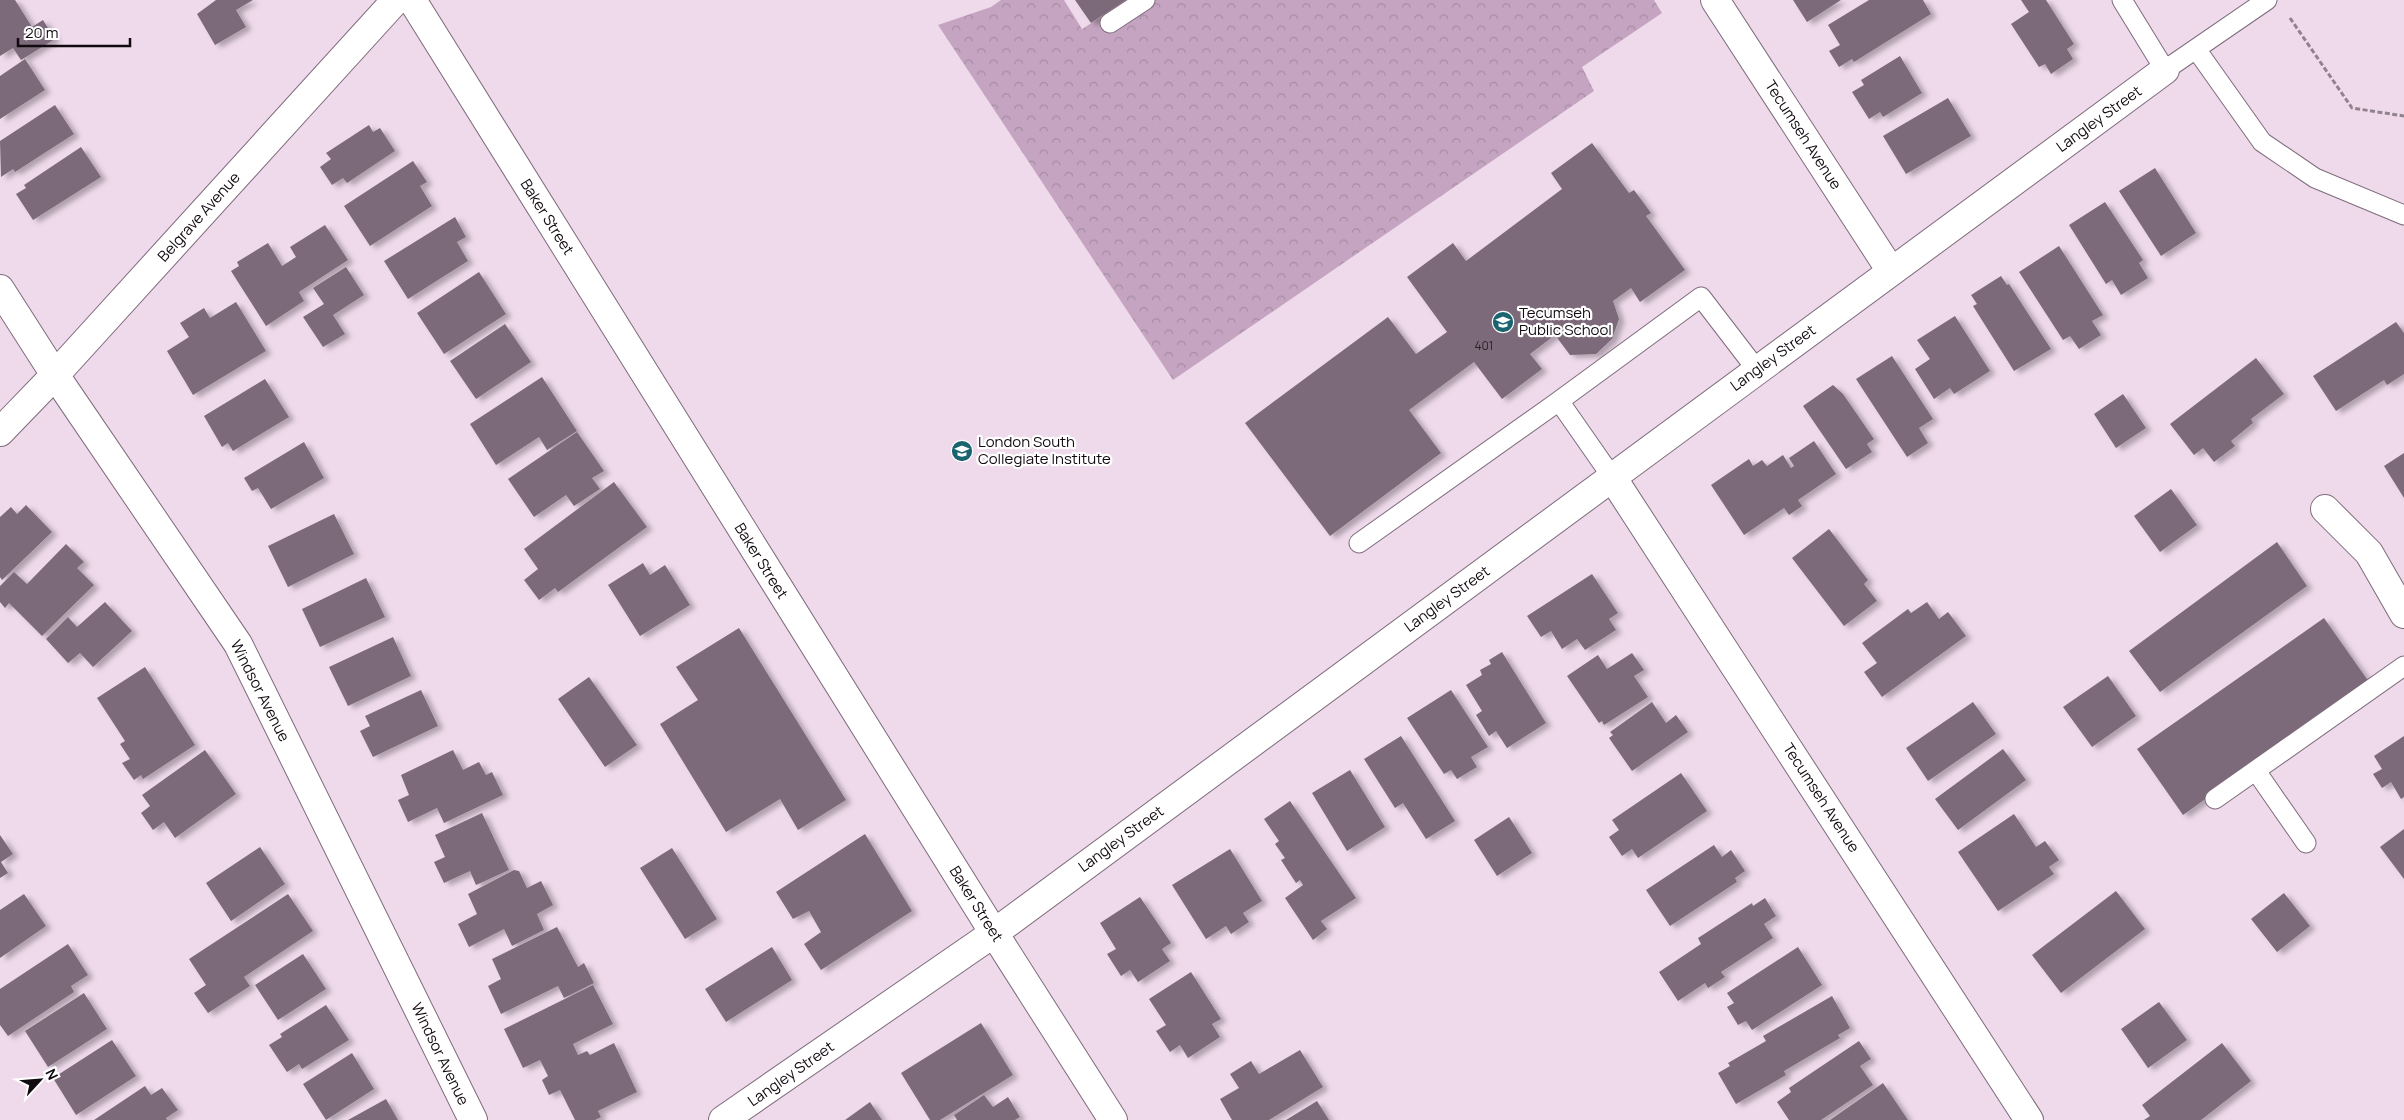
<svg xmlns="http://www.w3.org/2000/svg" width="2404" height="1120" font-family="Manrope,sans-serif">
<defs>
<pattern id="forest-crowns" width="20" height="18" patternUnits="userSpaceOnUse" patternTransform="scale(1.25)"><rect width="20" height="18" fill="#c4a4c0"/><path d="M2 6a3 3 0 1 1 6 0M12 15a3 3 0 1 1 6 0" fill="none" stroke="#a78ca4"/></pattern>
<filter id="shadow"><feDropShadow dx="5.5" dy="3" stdDeviation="2.5" flood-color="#0004"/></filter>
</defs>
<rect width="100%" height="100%" fill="#efdaec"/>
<path fill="url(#forest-crowns)" d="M 1001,0 L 1064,0 L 1082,29 L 1128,0 L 1654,0 L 1662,13 L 1582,67 L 1594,91 L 1173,380 L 938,25 L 991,7 Z"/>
<path fill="#7c6a7a" filter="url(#shadow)" d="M 0,0 L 15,0 L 32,27 L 43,20 L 55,39 L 21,60 L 13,48 L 0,56 Z
M 216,0 L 253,0 L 236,10 L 246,27 L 215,45 L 197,14 Z
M 1075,0 L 1126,0 L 1091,23 Z
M 1793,0 L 1841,0 L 1807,22 Z
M 1869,0 L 1923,0 L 1931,14 L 1854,62 L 1852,59 L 1839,67 L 1829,51 L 1840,45 L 1828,25 Z
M 2021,0 L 2046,0 L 2074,44 L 2067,49 L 2073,59 L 2051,74 L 2045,64 L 2039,67 L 2011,24 L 2029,12 Z
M 1900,56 L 1922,93 L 1883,117 L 1880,112 L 1869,119 L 1852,92 L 1864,85 L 1861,80 Z
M 25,59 L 45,90 L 0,119 L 0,76 Z
M 1948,98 L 1971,136 L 1906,174 L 1883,136 Z
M 55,105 L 74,134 L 15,172 L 13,169 L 1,177 L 0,141 Z
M 369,125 L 373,132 L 380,128 L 395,151 L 347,183 L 343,178 L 332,185 L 320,167 L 331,159 L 326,153 Z
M 1592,143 L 1629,193 L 1634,190 L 1651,213 L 1646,216 L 1685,270 L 1640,302 L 1631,288 L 1613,301 L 1619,319 L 1612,339 L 1596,354 L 1570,355 L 1555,335 L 1530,354 L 1542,369 L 1502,399 L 1474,362 L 1409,410 L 1441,453 L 1330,536 L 1245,423 L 1388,317 L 1416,354 L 1447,332 L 1407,277 L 1453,243 L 1466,261 L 1562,189 L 1551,173 Z
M 81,147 L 101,177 L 33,220 L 16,194 L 26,188 L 24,185 Z
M 413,161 L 427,182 L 420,186 L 432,206 L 370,246 L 344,206 Z
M 2155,168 L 2196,233 L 2161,256 L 2119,191 Z
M 2105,202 L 2143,260 L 2139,263 L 2148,278 L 2121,295 L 2112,280 L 2106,284 L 2069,225 Z
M 455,217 L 466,237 L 457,242 L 468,261 L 408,299 L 384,261 Z
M 325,225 L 348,260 L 299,292 L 304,301 L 266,326 L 231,271 L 239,266 L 237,262 L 268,243 L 282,266 L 296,257 L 290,247 Z
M 2059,246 L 2103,315 L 2092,321 L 2101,335 L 2079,349 L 2070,336 L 2063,340 L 2019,272 Z
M 346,267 L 364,295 L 333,315 L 345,334 L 323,347 L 303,317 L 324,304 L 313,288 Z
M 479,272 L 506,314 L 444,354 L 417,313 Z
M 2001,276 L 2007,285 L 2009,284 L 2051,349 L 2014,371 L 1973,306 L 1977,304 L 1971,295 Z
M 236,302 L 266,351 L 193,395 L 167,351 L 189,337 L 180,323 L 204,308 L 210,318 Z
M 1955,316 L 1990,371 L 1954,394 L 1950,388 L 1934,399 L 1915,369 L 1930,359 L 1917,340 Z
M 2396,322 L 2404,333 L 2404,374 L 2387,385 L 2384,380 L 2336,411 L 2313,376 Z
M 505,324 L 531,362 L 476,399 L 450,361 Z
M 1892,356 L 1933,419 L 1919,428 L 1928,443 L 1907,457 L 1856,379 Z
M 2256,358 L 2284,394 L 2251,419 L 2253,423 L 2231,441 L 2235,446 L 2214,462 L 2203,448 L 2194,455 L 2170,424 Z
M 542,377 L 577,431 L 547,450 L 539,437 L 496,465 L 470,424 Z
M 265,379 L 289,417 L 233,451 L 228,443 L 222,447 L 204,416 Z
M 1833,385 L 1843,394 L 1874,439 L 1867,444 L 1872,452 L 1846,469 L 1803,406 Z
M 2123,394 L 2146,428 L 2116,448 L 2094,414 Z
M 577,432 L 604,471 L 592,478 L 600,489 L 574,506 L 566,495 L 534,517 L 508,479 Z
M 1814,441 L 1836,474 L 1798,500 L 1802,506 L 1789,515 L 1784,508 L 1744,535 L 1711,485 L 1749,459 L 1753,466 L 1762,460 L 1767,466 L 1783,455 L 1791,468 L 1794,466 L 1789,458 Z
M 304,442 L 324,478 L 271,509 L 258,488 L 252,491 L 244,478 Z
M 2404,453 L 2404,498 L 2384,466 Z
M 614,482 L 647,527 L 558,592 L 555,588 L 539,600 L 524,580 L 538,569 L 524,549 Z
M 2171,489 L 2197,525 L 2160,552 L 2134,516 Z
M 26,505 L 52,532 L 2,580 L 0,577 L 0,517 L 11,507 L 17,514 Z
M 334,514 L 354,554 L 288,587 L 268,546 Z
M 1829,529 L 1868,580 L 1864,584 L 1877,601 L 1844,626 L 1792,558 Z
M 2277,542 L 2307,586 L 2160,692 L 2129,651 Z
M 66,544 L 84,562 L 77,568 L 94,585 L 42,636 L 9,603 L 5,608 L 0,602 L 0,586 L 14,572 L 27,584 Z
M 643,563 L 650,575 L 665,565 L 690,605 L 640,636 L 608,585 Z
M 1592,574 L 1618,613 L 1609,619 L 1616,630 L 1585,650 L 1577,639 L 1562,649 L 1551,631 L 1541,637 L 1527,616 Z
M 366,578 L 385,617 L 320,647 L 302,609 Z
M 105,602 L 132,631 L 93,667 L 80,653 L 68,663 L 46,639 L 68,617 L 77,627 Z
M 1927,602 L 1939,619 L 1948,612 L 1966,636 L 1882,697 L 1864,672 L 1877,663 L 1862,643 L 1908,609 L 1911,613 Z
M 2324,618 L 2369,682 L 2183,815 L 2137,749 Z
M 739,628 L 846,800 L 798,830 L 780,799 L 726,832 L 660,724 L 698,700 L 676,667 Z
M 393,637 L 411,676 L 348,706 L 329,667 Z
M 1502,652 L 1546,723 L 1507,748 L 1496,731 L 1489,736 L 1476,715 L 1482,711 L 1466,685 L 1482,675 L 1480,670 L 1491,664 L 1489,660 Z
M 1632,653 L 1644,670 L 1634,676 L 1648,697 L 1604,725 L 1602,721 L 1599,723 L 1567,676 L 1598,655 L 1607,669 Z
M 145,667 L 195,745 L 143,779 L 141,775 L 134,780 L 122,763 L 130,759 L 120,744 L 125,741 L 97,698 Z
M 2108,676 L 2136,716 L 2092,747 L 2063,707 Z
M 589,677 L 637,745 L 605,767 L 558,699 Z
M 421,690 L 438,726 L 373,757 L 360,731 L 370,726 L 365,716 Z
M 1451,690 L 1488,747 L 1471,757 L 1477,767 L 1457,779 L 1451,770 L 1444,774 L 1407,718 Z
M 1652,702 L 1666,723 L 1676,715 L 1688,732 L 1632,771 L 1609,738 L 1613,735 L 1610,732 Z
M 1973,702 L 1996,734 L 1928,781 L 1906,748 Z
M 1401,736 L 1455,821 L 1426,839 L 1403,803 L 1395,808 L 1364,759 Z
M 2404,736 L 2404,797 L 2401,799 L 2391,782 L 2382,788 L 2373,774 L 2382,769 L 2374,756 Z
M 2003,749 L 2026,780 L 1958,830 L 1935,799 Z
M 205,750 L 236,794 L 175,838 L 164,822 L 153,830 L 141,813 L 150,806 L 142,795 Z
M 453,750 L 463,770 L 479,762 L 486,775 L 492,772 L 503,795 L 444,823 L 437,808 L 408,822 L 398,800 L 409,795 L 401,775 Z
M 1350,770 L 1385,827 L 1347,851 L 1312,793 Z
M 1681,773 L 1707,811 L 1638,858 L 1632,849 L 1622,856 L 1609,837 L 1619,830 L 1612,820 Z
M 1290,801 L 1356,898 L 1321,921 L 1327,929 L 1313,940 L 1285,898 L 1303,885 L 1300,880 L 1296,883 L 1281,860 L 1285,858 L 1275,844 L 1279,841 L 1264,819 Z
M 482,813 L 509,870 L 476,885 L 470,871 L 444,883 L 434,862 L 445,857 L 435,835 Z
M 2014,814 L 2036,847 L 2045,841 L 2059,860 L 2049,867 L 2054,874 L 1998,911 L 1958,852 Z
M 1509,817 L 1532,853 L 1497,876 L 1474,840 Z
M 2404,829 L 2404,879 L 2380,847 Z
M 865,834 L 912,911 L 821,970 L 804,944 L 821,932 L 809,911 L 793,919 L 776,892 Z
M 0,835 L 13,854 L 1,862 L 8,873 L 0,878 Z
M 1714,845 L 1722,857 L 1731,850 L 1745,871 L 1735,878 L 1737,882 L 1670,926 L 1646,890 Z
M 260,847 L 285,884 L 231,921 L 206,883 Z
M 672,848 L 717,919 L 685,939 L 640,868 Z
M 1230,849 L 1262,901 L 1243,913 L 1249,922 L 1231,934 L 1226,926 L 1206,939 L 1172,885 Z
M 514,870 L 519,871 L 527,888 L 541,881 L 553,905 L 537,914 L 544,930 L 512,946 L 504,929 L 469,947 L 458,924 L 477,914 L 468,894 Z
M 2116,891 L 2145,929 L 2061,993 L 2032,955 Z
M 2284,893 L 2310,926 L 2277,952 L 2251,919 Z
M 24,894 L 46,926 L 0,958 L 0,910 Z
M 288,894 L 313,931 L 244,977 L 250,986 L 208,1013 L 194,993 L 206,985 L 189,959 Z
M 1140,897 L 1171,943 L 1162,949 L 1170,961 L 1138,982 L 1130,970 L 1121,976 L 1107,954 L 1116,949 L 1100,923 Z
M 1765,898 L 1776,916 L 1764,924 L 1773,938 L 1721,972 L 1725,977 L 1708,988 L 1705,983 L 1678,1001 L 1659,972 L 1701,944 L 1698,938 L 1752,903 L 1753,906 Z
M 557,927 L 578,967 L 584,963 L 594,983 L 564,998 L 558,986 L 501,1014 L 488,986 L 501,979 L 492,959 Z
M 68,944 L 88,975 L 71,986 L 74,992 L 8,1036 L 0,1025 L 0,989 Z
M 772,947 L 792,980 L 726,1022 L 705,989 Z
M 1798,947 L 1822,985 L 1752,1030 L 1746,1021 L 1738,1025 L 1727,1007 L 1734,1003 L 1727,993 Z
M 303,954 L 326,989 L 278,1020 L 255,985 Z
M 1191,972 L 1221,1019 L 1212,1024 L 1220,1037 L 1188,1058 L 1180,1045 L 1170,1052 L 1156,1031 L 1166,1025 L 1149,999 Z
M 593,985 L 613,1024 L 573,1044 L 578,1055 L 587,1051 L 590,1055 L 614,1043 L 637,1092 L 598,1111 L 601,1117 L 595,1120 L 575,1120 L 560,1090 L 549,1095 L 542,1080 L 548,1076 L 540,1060 L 523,1068 L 504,1029 Z
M 84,993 L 107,1029 L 48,1067 L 25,1031 Z
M 1832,996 L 1850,1028 L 1838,1035 L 1840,1038 L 1784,1071 L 1786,1075 L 1736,1104 L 1718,1073 L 1730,1066 L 1728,1063 L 1766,1041 L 1763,1036 Z
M 2159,1002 L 2187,1040 L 2148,1068 L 2121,1029 Z
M 326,1005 L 349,1040 L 302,1069 L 299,1064 L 287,1072 L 269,1045 L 282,1037 L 280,1034 Z
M 981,1023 L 1013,1075 L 940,1120 L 930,1120 L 901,1073 Z
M 112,1040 L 136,1076 L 76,1115 L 53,1078 Z
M 1859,1041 L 1871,1059 L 1860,1066 L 1873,1085 L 1821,1120 L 1789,1120 L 1777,1102 L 1791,1092 L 1789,1088 Z
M 2222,1043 L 2251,1081 L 2201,1120 L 2144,1120 L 2150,1116 L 2142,1105 Z
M 1300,1050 L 1323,1087 L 1269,1120 L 1232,1120 L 1220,1099 L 1239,1088 L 1230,1074 L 1251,1061 L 1259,1074 Z
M 352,1053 L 374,1089 L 326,1120 L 303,1084 Z
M 1883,1083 L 1908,1120 L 1830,1120 Z
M 145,1086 L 151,1095 L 162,1088 L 178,1110 L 166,1118 L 167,1120 L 94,1120 Z
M 984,1095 L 993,1107 L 1008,1097 L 1020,1117 L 1015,1120 L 957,1120 L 954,1115 Z
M 386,1099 L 398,1120 L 348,1120 Z
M 1317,1101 L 1329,1120 L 1286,1120 Z
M 870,1102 L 882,1120 L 845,1120 Z"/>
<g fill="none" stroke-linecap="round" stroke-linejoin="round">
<g stroke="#7e6b7b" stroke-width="21">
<path id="lane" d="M 2122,0 L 2165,70 L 2267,0
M 1110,23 L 1145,0
M 2196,49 L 2262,142 L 2315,178 L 2404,215
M 1612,477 L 1559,401 L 1701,297 L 1757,370
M 1359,543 L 1559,401
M 2256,771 L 2306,843
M 2215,799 L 2404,666"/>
</g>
<g stroke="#7e6b7b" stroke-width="30">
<path id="street" d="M 412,0 L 994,933 L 1113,1120
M 1715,0 L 1891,271
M 0,289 L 55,375 L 238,644 L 473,1120
M 0,432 L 55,375 L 396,0
M 1612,477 L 2029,1120
M 2325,509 L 2369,553 L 2404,614
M 723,1120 L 994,933 L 2165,70"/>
</g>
<path stroke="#91828f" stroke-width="3" stroke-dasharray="5 2.5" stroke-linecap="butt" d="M 2290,18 L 2352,108 L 2404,116"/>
<use href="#lane" stroke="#fff" stroke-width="19"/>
<use href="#street" stroke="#fff" stroke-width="28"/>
</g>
<defs>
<g id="school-disc" transform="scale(1.125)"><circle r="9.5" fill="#19646f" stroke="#fff"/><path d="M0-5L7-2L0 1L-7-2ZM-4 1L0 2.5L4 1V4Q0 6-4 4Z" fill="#fff"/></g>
</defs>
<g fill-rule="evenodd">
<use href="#school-disc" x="1503" y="322"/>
<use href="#school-disc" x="962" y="451"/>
</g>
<g text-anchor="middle" stroke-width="4.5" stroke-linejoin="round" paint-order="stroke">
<g font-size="12" fill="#2c222a">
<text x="1484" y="350">401</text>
</g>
<g font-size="15" fill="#110a10" stroke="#fff">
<text transform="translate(2099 119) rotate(-36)" y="5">Langley Street</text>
<text transform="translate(1803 135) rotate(57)" y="5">Tecumseh Avenue</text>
<text transform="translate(199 217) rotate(-48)" y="5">Belgrave Avenue</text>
<text transform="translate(547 217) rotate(58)" y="5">Baker Street</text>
<text transform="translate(1773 358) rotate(-36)" y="5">Langley Street</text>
<text transform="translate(761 561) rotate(58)" y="5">Baker Street</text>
<text transform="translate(1447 599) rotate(-36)" y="5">Langley Street</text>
<text transform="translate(260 691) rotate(63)" y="5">Windsor Avenue</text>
<text transform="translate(1821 798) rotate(57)" y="5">Tecumseh Avenue</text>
<text transform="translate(1121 839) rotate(-36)" y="5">Langley Street</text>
<text transform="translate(976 904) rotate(58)" y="5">Baker Street</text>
<text transform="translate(440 1054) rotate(64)" y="5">Windsor Avenue</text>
<text transform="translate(791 1074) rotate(-35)" y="5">Langley Street</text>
</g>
<g font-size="15" fill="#110a10" stroke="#fff" text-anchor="start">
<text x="1519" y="318">Tecumseh<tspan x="1519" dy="17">Public School</tspan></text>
<text x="978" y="447">London South<tspan x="978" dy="17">Collegiate Institute</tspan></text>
</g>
</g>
<g transform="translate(40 1080) rotate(64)" stroke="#ffffff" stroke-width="4" paint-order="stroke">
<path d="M0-4L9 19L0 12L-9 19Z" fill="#110a10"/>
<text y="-8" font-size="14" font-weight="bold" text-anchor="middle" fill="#110a10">N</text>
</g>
<path d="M18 38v8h112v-8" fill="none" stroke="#110a10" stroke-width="2.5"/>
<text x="25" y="38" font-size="15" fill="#110a10" stroke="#ffffff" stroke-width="4" paint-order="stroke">20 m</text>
</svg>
